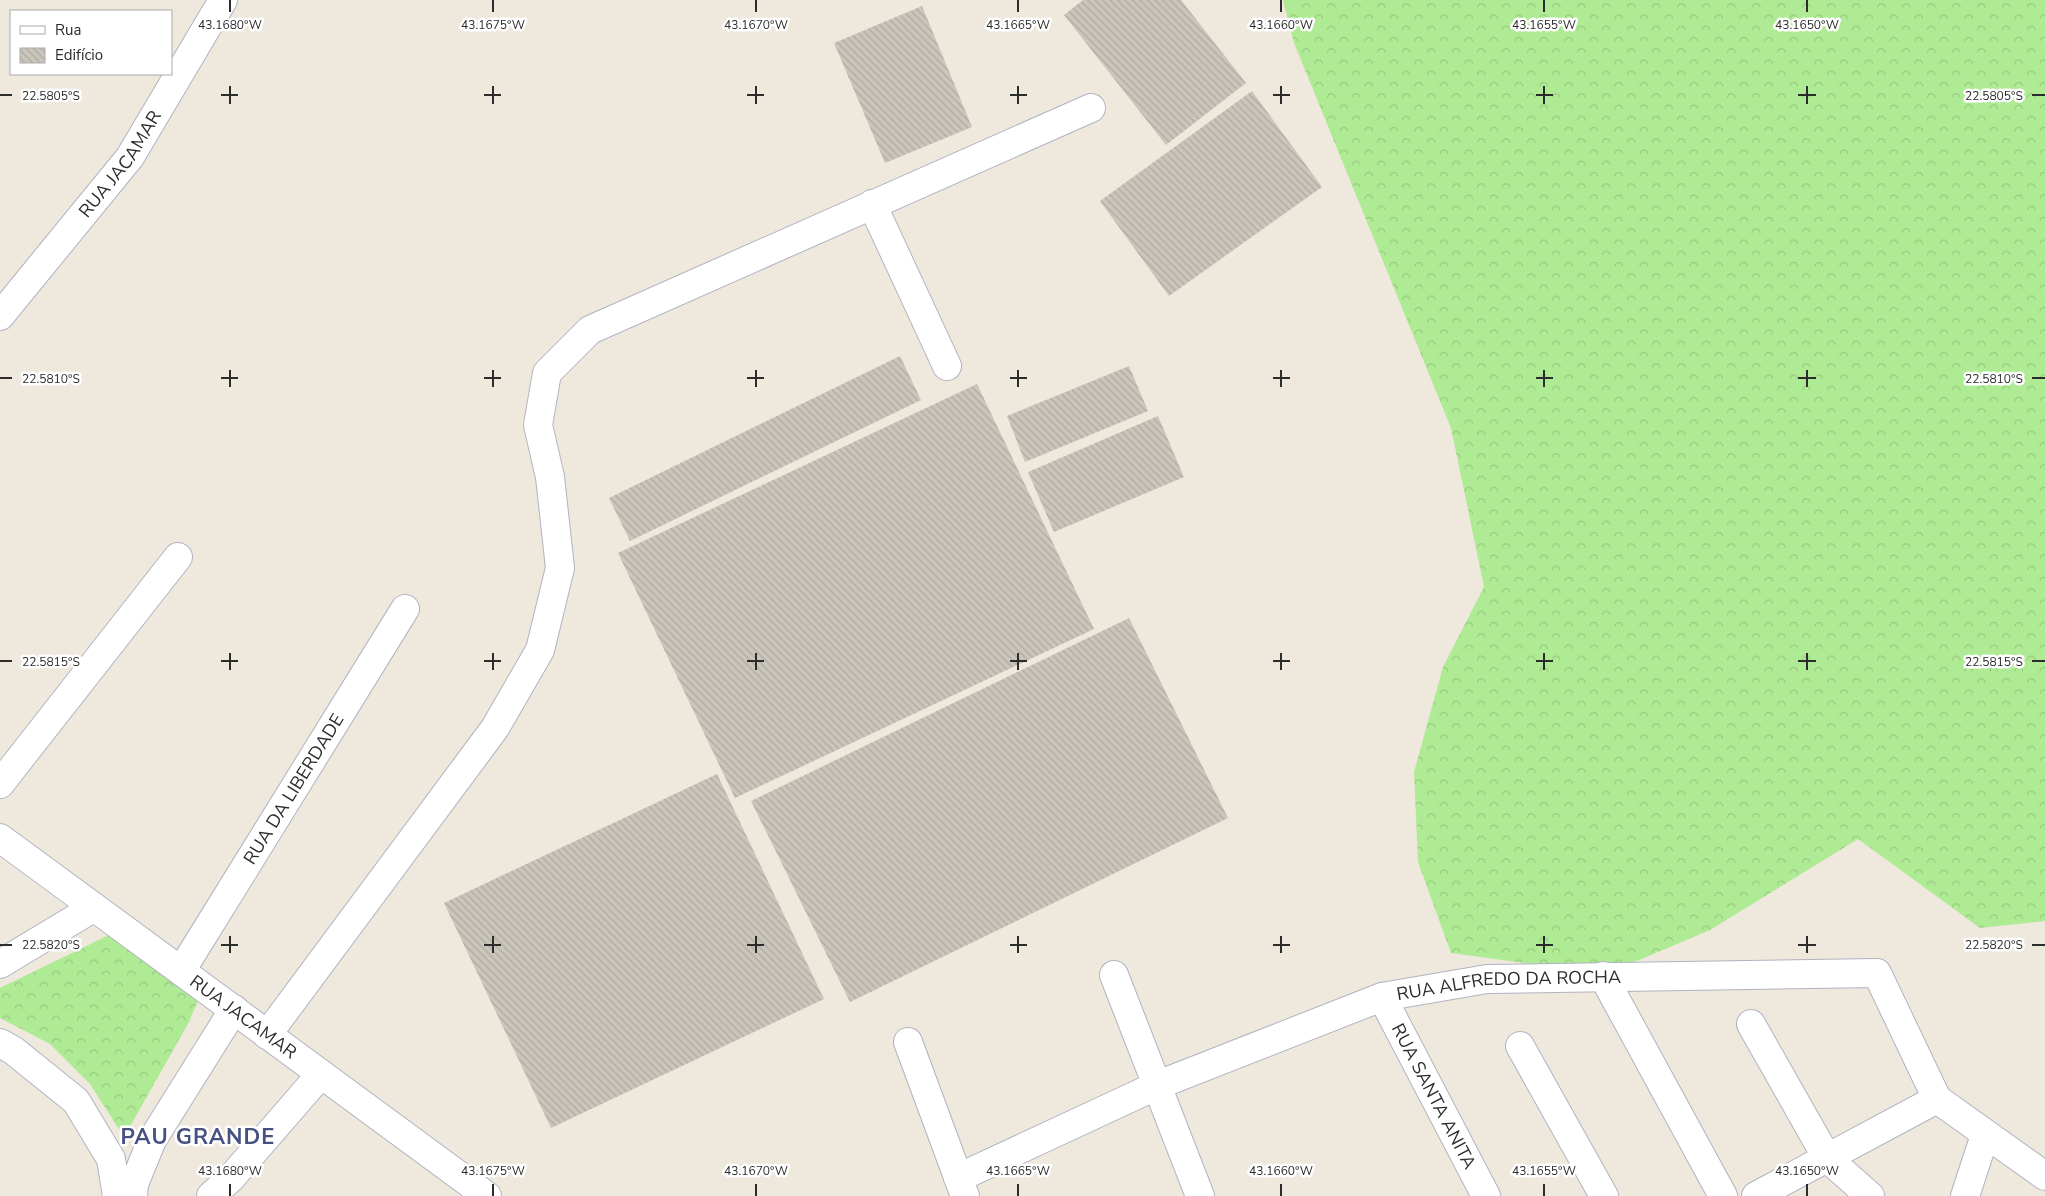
<svg xmlns="http://www.w3.org/2000/svg" width="2045" height="1196" font-family="'Nunito Sans',sans-serif">
<defs>
<pattern id="forest-crowns" width="20" height="18" patternUnits="userSpaceOnUse" patternTransform="scale(1.25)"><rect width="20" height="18" fill="#afeb94"/><path d="M2 6a3 3 0 1 1 6 0M12 15a3 3 0 1 1 6 0" fill="none" stroke="#97ca80"/></pattern>
<pattern id="building-back-hatch" width="6" height="6" patternUnits="userSpaceOnUse" patternTransform="scale(1.25)"><rect width="6" height="6" fill="#cac6bb"/><path d="M-1 5l2 2M0 0l6 6M5-1l2 2" fill="none" stroke="#aeaaa1"/></pattern>
</defs>
<rect width="100%" height="100%" fill="#efe8dd"/>
<path fill="url(#forest-crowns)" d="M 1283,0 L 2045,0 L 2045,921 L 1980,928 L 1858,839 L 1710,930 L 1606,974 L 1451,953 L 1418,862 L 1414,772 L 1443,667 L 1484,587 L 1451,428 L 1294,43 Z
M 113,933 L 197,993 L 197,1003 L 189,1022 L 124,1137 L 90,1084 L 50,1044 L 0,1018 L 0,988 Z"/>
<path fill="url(#building-back-hatch)" d="M 1083,0 L 1181,0 L 1246,83 L 1166,145 L 1064,15 Z
M 922,6 L 972,127 L 885,163 L 834,43 Z
M 1252,91 L 1322,187 L 1169,296 L 1100,201 Z
M 900,356 L 921,400 L 630,541 L 609,498 Z
M 1129,366 L 1148,411 L 1025,462 L 1007,416 Z
M 977,384 L 1094,629 L 735,798 L 618,553 Z
M 1158,416 L 1184,477 L 1054,532 L 1028,472 Z
M 1129,618 L 1228,818 L 850,1002 L 751,801 Z
M 717,774 L 824,999 L 551,1128 L 444,903 Z"/>
<g fill="none" stroke-linecap="round" stroke-linejoin="round">
<g stroke="#b1b3c1" stroke-width="30">
<g id="minor">
<path d="M 872,204 L 947,366"/>
<path id="s1" d="M 0,316 L 130,157 L 223,0"/>
<path d="M 0,784 L 178,557"/>
<path id="s2" d="M 0,838 L 487,1196"/>
<path d="M 0,964 L 93,908"/>
<path id="s3" d="M 181,971 L 405,609"/>
<path d="M 1114,975 L 1200,1196"/>
<path d="M 1603,976 L 1723,1196"/>
<path id="s4" d="M 1382,997 L 1486,1196"/>
<path d="M 1751,1024 L 1827,1158 L 1870,1196"/>
<path d="M 267,1035 L 495,728 L 540,650 L 560,568 L 550,477 L 538,425 L 547,373 L 590,330 L 1091,108"/>
<path d="M 908,1042 L 965,1196"/>
<path d="M 0,1043 L 14,1051 L 76,1101 L 111,1159 L 117,1196"/>
<path d="M 1520,1046 L 1604,1196"/>
<path id="s5" d="M 958,1178 L 1158,1085 L 1382,997 L 1487,979 L 1877,973 L 1937,1099 L 2045,1176"/>
<path d="M 133,1196 L 134,1184 L 152,1140 L 234,1009"/>
<path d="M 211,1196 L 231,1178 L 321,1074"/>
<path d="M 1756,1196 L 1937,1099"/>
<path d="M 1965,1196 L 1985,1135"/>
</g>
</g>
<use href="#minor" stroke="#fff" stroke-width="28"/>
</g>
<path fill="none" stroke="#2c2c2c" stroke-width="2" d="M 230,0 L 230,12M 493,0 L 493,12M 756,0 L 756,12M 1018,0 L 1018,12M 1281,0 L 1281,12M 1544,0 L 1544,12M 1807,0 L 1807,12M 230,86 L 230,104M 493,86 L 493,104M 756,86 L 756,104M 1018,86 L 1018,104M 1281,86 L 1281,104M 1544,86 L 1544,104M 1807,86 L 1807,104M 0,95 L 12,95M 221,95 L 238,95M 484,95 L 501,95M 747,95 L 764,95M 1010,95 L 1027,95M 1273,95 L 1290,95M 1536,95 L 1553,95M 1798,95 L 1816,95M 2032,95 L 2045,95M 230,370 L 230,387M 493,370 L 493,387M 756,370 L 756,387M 1018,370 L 1018,387M 1281,370 L 1281,387M 1544,370 L 1544,387M 1807,370 L 1807,387M 0,378 L 12,378M 221,378 L 238,378M 484,378 L 501,378M 747,378 L 764,378M 1010,378 L 1027,378M 1273,378 L 1290,378M 1536,378 L 1553,378M 1798,378 L 1816,378M 2032,378 L 2045,378M 230,653 L 230,670M 493,653 L 493,670M 756,653 L 756,670M 1018,653 L 1018,670M 1281,653 L 1281,670M 1544,653 L 1544,670M 1807,653 L 1807,670M 0,661 L 12,661M 221,661 L 238,661M 484,661 L 501,661M 747,661 L 764,661M 1010,661 L 1027,661M 1273,661 L 1290,661M 1536,661 L 1553,661M 1798,661 L 1816,661M 2032,661 L 2045,661M 230,936 L 230,953M 493,936 L 493,953M 756,936 L 756,953M 1018,936 L 1018,953M 1281,936 L 1281,953M 1544,936 L 1544,953M 1807,936 L 1807,953M 0,945 L 12,945M 221,945 L 238,945M 484,945 L 501,945M 747,945 L 764,945M 1010,945 L 1027,945M 1273,945 L 1290,945M 1536,945 L 1553,945M 1798,945 L 1816,945M 2032,945 L 2045,945M 230,1184 L 230,1196M 493,1184 L 493,1196M 756,1184 L 756,1196M 1018,1184 L 1018,1196M 1281,1184 L 1281,1196M 1544,1184 L 1544,1196M 1807,1184 L 1807,1196"/>
<g text-anchor="middle" stroke-width="5" stroke-linejoin="round" paint-order="stroke">
<g font-size="18" fill="#2c2c2c" stroke="#fff">
<text dy="6" stroke="none"><textPath href="#s1" startOffset="194">RUA JACAMAR</textPath></text>
<text dy="6" stroke="none"><textPath href="#s3" startOffset="214">RUA DA LIBERDADE</textPath></text>
<text dy="6" stroke="none"><textPath href="#s5" startOffset="589">RUA ALFREDO DA ROCHA</textPath></text>
<text dy="6" stroke="none"><textPath href="#s2" startOffset="302">RUA JACAMAR</textPath></text>
<text dy="6" stroke="none"><textPath href="#s4" startOffset="112">RUA SANTA ANITA</textPath></text>
</g>
<g font-size="22" font-weight="bold" letter-spacing="1" fill="#475082" stroke="#fff">
<text x="198" y="1144">PAU GRANDE</text>
</g>
</g>
<g font-size="12" text-anchor="middle" fill="#2c2c2c" stroke="#fff" stroke-width="5" stroke-linejoin="round" paint-order="stroke">
<text x="230" y="29">43.1680°W</text>
<text x="493" y="29">43.1675°W</text>
<text x="756" y="29">43.1670°W</text>
<text x="1018" y="29">43.1665°W</text>
<text x="1281" y="29">43.1660°W</text>
<text x="1544" y="29">43.1655°W</text>
<text x="1807" y="29">43.1650°W</text>
<text x="51" y="100">22.5805°S</text>
<text x="1994" y="100">22.5805°S</text>
<text x="51" y="383">22.5810°S</text>
<text x="1994" y="383">22.5810°S</text>
<text x="51" y="666">22.5815°S</text>
<text x="1994" y="666">22.5815°S</text>
<text x="51" y="949">22.5820°S</text>
<text x="1994" y="949">22.5820°S</text>
<text x="230" y="1175">43.1680°W</text>
<text x="493" y="1175">43.1675°W</text>
<text x="756" y="1175">43.1670°W</text>
<text x="1018" y="1175">43.1665°W</text>
<text x="1281" y="1175">43.1660°W</text>
<text x="1544" y="1175">43.1655°W</text>
<text x="1807" y="1175">43.1650°W</text>
</g>
<rect x="10" y="10" width="162" height="65" fill="#ffffff" stroke="#ababab"/>
<rect x="20" y="26" width="25" height="8" fill="#ffffff" stroke="#ababab"/>
<text x="55" y="35" font-size="15" fill="#2c2c2c">Rua</text>
<rect x="20" y="48" width="25" height="15" fill="url(#building-back-hatch)" stroke="#ababab"/>
<text x="55" y="60" font-size="15" fill="#2c2c2c">Edifício</text>
</svg>
